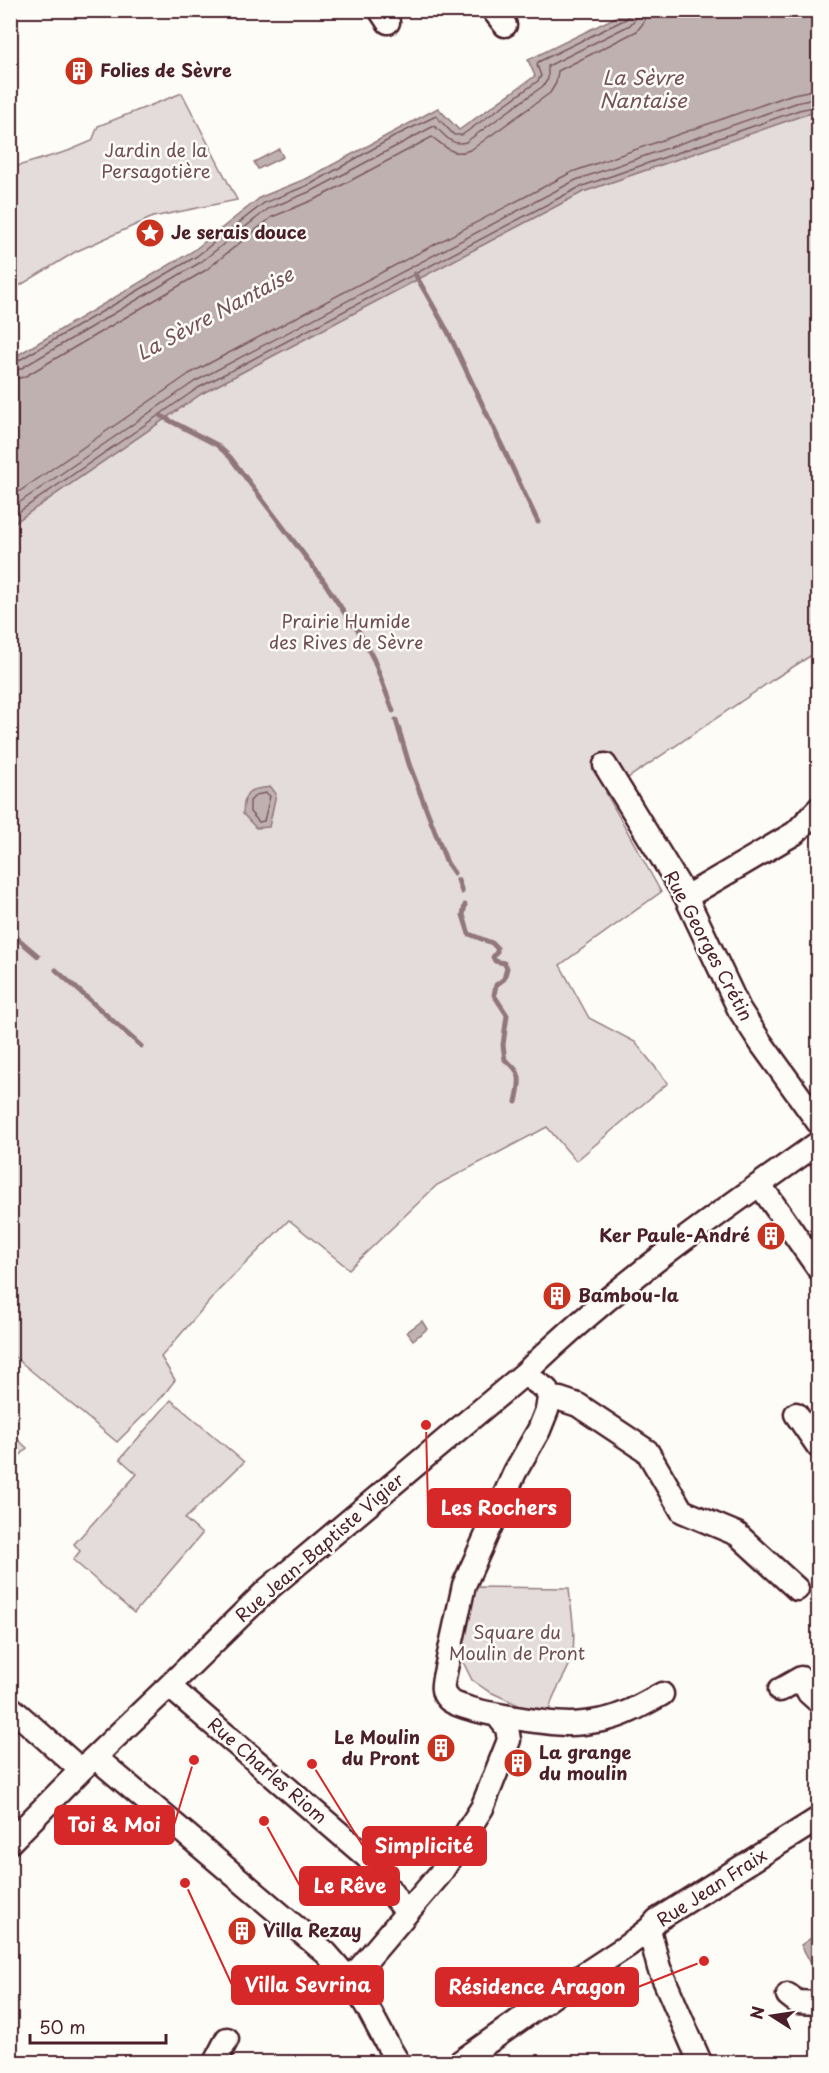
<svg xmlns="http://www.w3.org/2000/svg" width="829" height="2073" font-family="'Playpen Sans',sans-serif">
<rect width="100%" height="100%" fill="#fdfcf7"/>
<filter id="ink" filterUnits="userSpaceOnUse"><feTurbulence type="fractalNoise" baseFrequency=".0167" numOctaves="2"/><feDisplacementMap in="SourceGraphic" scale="12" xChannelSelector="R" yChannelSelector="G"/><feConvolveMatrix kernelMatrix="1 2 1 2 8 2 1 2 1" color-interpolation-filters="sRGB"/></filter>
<g filter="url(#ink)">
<path fill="#e3dcda" stroke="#967e82" stroke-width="1.5" d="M 182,93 L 237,200 L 153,217 L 75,252 L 11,291 L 11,168 L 68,151 L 92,141 L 98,126 Z
M 818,111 L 818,651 L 774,679 L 606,793 L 661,892 L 560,965 L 589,1018 L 635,1042 L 668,1083 L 576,1161 L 547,1127 L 437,1185 L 349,1269 L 289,1220 L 219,1290 L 161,1357 L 175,1380 L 162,1397 L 117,1442 L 11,1354 L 11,525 L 201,394 L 583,192 L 801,116 Z
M 171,1400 L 244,1462 L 185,1519 L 202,1534 L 134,1613 L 73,1560 L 80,1551 L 74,1544 L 137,1474 L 120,1459 Z
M 11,1433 L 27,1448 L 11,1466 Z
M 472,1587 L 569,1588 C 571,1612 578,1640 570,1663 C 563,1682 548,1698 549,1719 L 488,1691 L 472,1680 L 459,1654 Z"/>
<path fill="#c0b1b1" stroke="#91777b" stroke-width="1.5" d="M 667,11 L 818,11 L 818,111 L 801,116 L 583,192 L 201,394 L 11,525 L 11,359 L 193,251 L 261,197 L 308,178 L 438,108 L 459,130 L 535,76 L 528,60 L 628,11 L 659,11 L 665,14 Z
M 279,149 L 283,157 L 258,169 L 254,162 Z
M 271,787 L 276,794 L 269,827 L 256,828 L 243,814 C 244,789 248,790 271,787 Z
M 422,1321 L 427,1329 L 413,1340 L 407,1332 Z
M 817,1934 L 818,1937 L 818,1963 L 813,1967 L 801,1945 Z"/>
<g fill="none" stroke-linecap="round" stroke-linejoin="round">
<path stroke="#795961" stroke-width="1.5" d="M 10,363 L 16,362 L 197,256 L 264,203 L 311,184 L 399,134 L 436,116 L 454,135 L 462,135 L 538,81 L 541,76 L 537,65 L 538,62 L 626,19 L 629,15 L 630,10
M 10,371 L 20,369 L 201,262 L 268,209 L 314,190 L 434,126 C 445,134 450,147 466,142 L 543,86 L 548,79 L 548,66 L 630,25 L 636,18 L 637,10
M 10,380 L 24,377 L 206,270 L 272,217 L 318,198 L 432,137 C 446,147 453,158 472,149 L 550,93 L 556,83 L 558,71 L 637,31 L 644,22 L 646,10
M 10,498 L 189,374 L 572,172 L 793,94 L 818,89
M 10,509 L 194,382 L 576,180 L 796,103 L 818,98
M 10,518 L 198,388 L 580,187 L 799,110 L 818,106
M 266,793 L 270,796 L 264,821 L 259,822 L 250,812 L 250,801 L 256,795 Z"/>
<path stroke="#91777b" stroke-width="5" d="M 415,274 L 448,332 L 538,522
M 161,416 L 217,445 L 230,457 L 323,580 L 350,621 L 358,630 L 374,660 L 393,711
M 396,720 L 409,764 L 447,863 L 454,873
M 458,880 L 462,892
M 465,905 L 463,915 L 469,934 L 492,943 L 497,948 L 497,952 L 493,957 L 495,961 L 504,963 L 507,968 L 504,979 L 496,985 L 494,995 L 507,1015 L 503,1045 L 505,1060 C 524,1072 520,1083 516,1102
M 10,932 L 38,956
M 56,970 L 141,1046"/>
<g stroke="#4a1f2b" stroke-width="27">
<path id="minor" d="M 380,10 L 388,22
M 493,10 L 505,25
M 605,765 L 686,897 L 739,1009 L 761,1043 L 818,1122
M 686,897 L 795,833 L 818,809
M 760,1185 L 818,1268
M 524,1374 L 546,1389 L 549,1398 L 547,1410 L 539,1430 L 515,1472 L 464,1585 L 445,1673 C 443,1683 440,1691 448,1699 C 460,1712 550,1724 570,1724 C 581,1724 592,1722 603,1720 C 624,1716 644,1704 662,1694
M 549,1398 L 560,1399 L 578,1405 L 647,1451 L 682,1511 L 737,1534 L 797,1589
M 796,1414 L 818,1446
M 169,1686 L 368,1858 L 396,1899 L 407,1912
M 780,1690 L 801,1678 L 809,1693 L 818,1701
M 10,1707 L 81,1770
M 95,1757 L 326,1953 C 341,1970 355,1986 366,2005 C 377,2024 386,2044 398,2062
M 10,1842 L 81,1770 L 169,1686 L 268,1589 L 524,1374 C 613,1287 717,1214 818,1143
M 649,1929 L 659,1968 L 700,2062
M 348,1978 L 360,1968 L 440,1874 L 482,1808 L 509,1740 L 507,1728 L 497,1715
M 788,1995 L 797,2002 L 818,2003
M 215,2062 L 227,2039
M 460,2062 L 580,1977 L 627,1946 L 649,1929 L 657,1920 L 818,1819"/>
</g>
<use href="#minor" stroke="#fdfcf7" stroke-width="22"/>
</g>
</g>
<defs>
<g id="building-disc" transform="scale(1.5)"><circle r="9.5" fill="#c8321e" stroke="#fdfcf7"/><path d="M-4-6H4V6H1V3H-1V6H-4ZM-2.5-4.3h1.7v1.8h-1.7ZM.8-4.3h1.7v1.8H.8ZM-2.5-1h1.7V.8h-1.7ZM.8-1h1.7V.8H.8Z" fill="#fff"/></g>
<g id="sight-disc" transform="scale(1.5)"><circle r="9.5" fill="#c8321e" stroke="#fdfcf7"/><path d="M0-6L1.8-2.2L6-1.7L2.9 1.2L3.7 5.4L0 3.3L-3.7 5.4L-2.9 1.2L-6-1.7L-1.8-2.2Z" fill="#fff"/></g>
</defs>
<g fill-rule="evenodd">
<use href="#building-disc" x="79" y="71"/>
<use href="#sight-disc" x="150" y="233"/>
<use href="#building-disc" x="771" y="1236"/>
<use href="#building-disc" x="557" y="1296"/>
<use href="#building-disc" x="441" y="1748"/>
<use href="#building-disc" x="518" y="1763"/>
<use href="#building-disc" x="242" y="1931"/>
</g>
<g text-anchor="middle" stroke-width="5" stroke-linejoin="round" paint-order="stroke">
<g font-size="18" font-weight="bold" fill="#4a1f2b" stroke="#fdfcf7" text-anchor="start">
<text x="100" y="77">Folies de Sèvre</text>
<text x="171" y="239">Je serais douce</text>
<text x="750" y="1242" text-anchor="end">Ker Paule-André</text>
<text x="578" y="1302">Bambou-la</text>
<text x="420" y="1744" text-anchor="end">Le Moulin<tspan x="420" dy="21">du Pront</tspan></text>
<text x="539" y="1759">La grange<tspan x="539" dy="21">du moulin</tspan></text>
<text x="263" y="1937">Villa Rezay</text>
</g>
<g font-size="18" fill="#704e57" stroke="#fdfcf7">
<text x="156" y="157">Jardin de la<tspan x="156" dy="21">Persagotière</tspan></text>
<text x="346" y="628">Prairie Humide<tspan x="346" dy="21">des Rives de Sèvre</tspan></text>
<text x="517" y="1639">Square du<tspan x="517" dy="21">Moulin de Pront</tspan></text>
</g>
<g font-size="18" fill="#4a1f2b" stroke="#fdfcf7">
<text transform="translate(708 946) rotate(62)" y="6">Rue Georges Crétin</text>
<text transform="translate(320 1548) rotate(-41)" y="6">Rue Jean-Baptiste Vigier</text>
<text transform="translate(267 1771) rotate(41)" y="6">Rue Charles Riom</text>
<text transform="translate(712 1888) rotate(-33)" y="6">Rue Jean Fraix</text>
</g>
<g font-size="20" font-style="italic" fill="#73525a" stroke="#fdfcf7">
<text x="643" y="85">La Sèvre<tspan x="643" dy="23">Nantaise</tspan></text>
<text transform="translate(215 314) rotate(-28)" y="7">La Sèvre Nantaise</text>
</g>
</g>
<path fill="none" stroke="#d62828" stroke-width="2" d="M426 1425L428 1508M194 1760L174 1825M312 1764L363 1846M264 1821L300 1886M185 1883L232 1985M704 1961L638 1987"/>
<g fill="#d62828" stroke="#fdfcf7" stroke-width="2">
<circle cx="426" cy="1425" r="6"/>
<circle cx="194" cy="1760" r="6"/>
<circle cx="312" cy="1764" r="6"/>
<circle cx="264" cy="1821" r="6"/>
<circle cx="185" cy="1883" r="6"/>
<circle cx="704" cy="1961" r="6"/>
</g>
<g fill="#d62828" stroke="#d62828" stroke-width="2">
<rect x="428" y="1489" width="142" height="38" rx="6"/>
<rect x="55" y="1806" width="119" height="38" rx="6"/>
<rect x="363" y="1827" width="123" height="38" rx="6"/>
<rect x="300" y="1867" width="99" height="38" rx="6"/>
<rect x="232" y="1966" width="151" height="38" rx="6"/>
<rect x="436" y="1968" width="202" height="38" rx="6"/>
</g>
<g font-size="20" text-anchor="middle" font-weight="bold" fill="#fff">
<text x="499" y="1515">Les Rochers</text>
<text x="114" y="1832">Toi &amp; Moi</text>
<text x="424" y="1853">Simplicité</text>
<text x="350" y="1893">Le Rêve</text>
<text x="308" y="1992">Villa Sevrina</text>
<text x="537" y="1994">Résidence Aragon</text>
</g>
<rect width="829" height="2073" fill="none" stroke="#fdfcf7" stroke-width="36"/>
<rect x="18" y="18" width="793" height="2037" fill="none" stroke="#4a1f2b" stroke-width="2" filter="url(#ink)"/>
<g transform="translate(772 2016) rotate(282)" stroke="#fdfcf7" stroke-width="4.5" paint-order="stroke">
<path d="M0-4.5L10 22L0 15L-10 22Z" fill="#4a1f2b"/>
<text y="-9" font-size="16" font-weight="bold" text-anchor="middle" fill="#4a1f2b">N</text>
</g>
<path d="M30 2034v9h136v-9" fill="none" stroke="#4a1f2b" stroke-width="3"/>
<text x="39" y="2034" font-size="18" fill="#4a1f2b" stroke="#fdfcf7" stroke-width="4.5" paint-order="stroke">50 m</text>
</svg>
